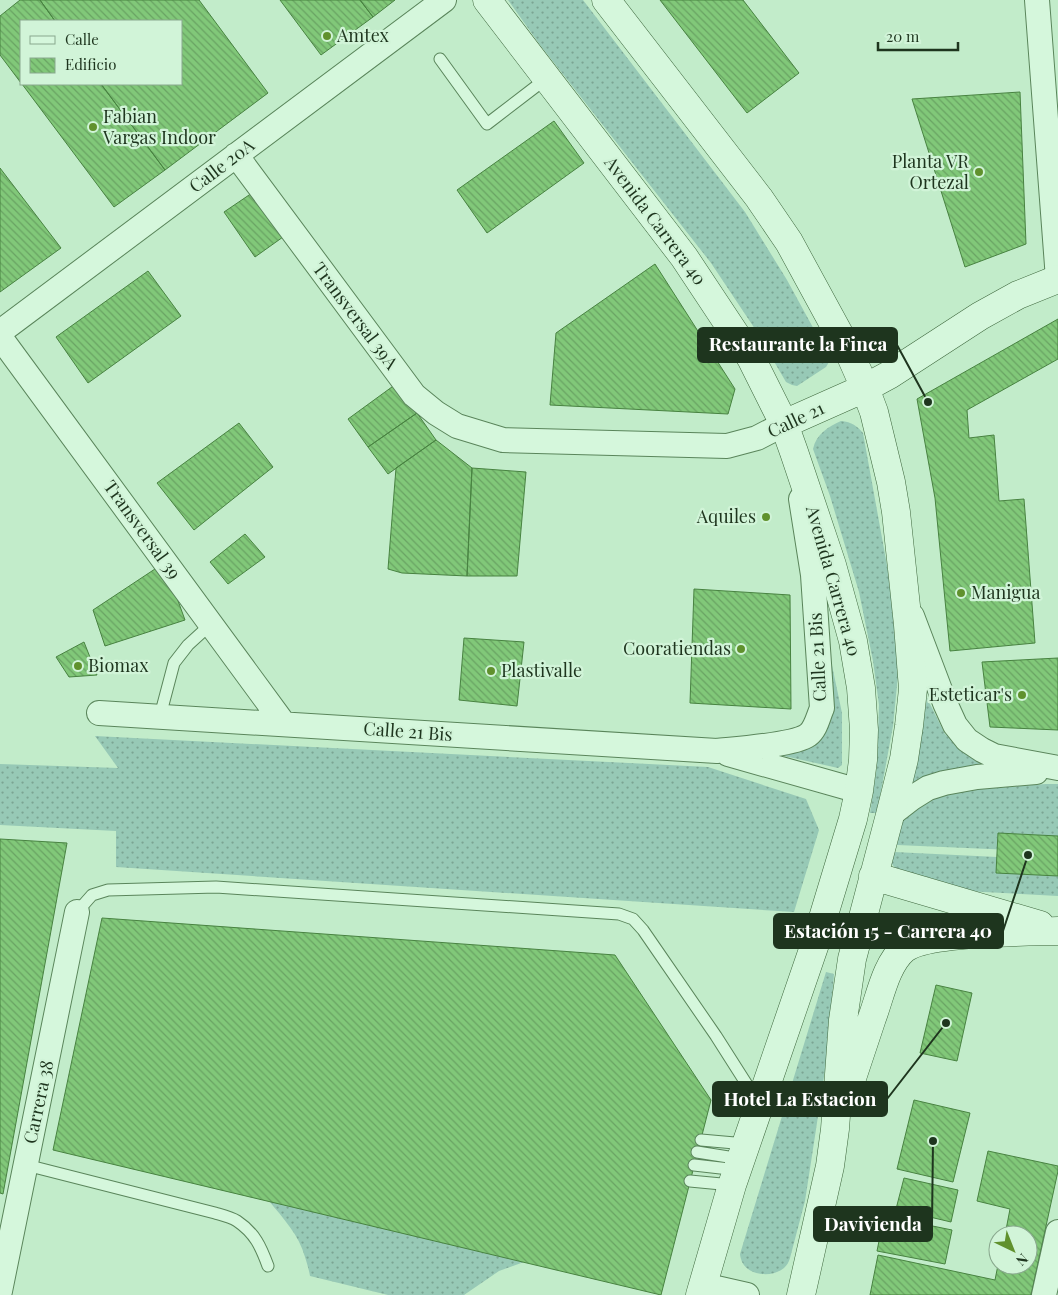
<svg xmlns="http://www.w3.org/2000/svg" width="1058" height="1295" font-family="'Playfair Display',serif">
<defs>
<pattern id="grass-dots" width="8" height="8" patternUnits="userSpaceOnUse" patternTransform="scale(1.25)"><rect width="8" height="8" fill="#97c9b6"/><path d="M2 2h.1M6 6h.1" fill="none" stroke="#7ba493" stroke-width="1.8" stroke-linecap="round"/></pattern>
<pattern id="building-back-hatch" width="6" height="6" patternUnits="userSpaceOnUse" patternTransform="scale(1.25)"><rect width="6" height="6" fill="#81c879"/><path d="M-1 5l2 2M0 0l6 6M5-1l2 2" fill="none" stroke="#69a363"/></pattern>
</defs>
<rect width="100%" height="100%" fill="#c2ecca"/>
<path fill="url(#grass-dots)" d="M 508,0 L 583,0 L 745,212 L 787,280 L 828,355 L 829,362 L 826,367 L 797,386 L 792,385 L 786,382 L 755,329 L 711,263 L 540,45 Z
M 841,421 C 852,422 857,426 863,433 L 888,571 L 894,621 L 898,675 L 893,726 L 877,813 L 870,813 L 877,766 L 879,705 L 873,661 L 859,592 L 830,496 L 813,449 C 816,434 828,427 841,421 Z
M 825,632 L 842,713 L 842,765 L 838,768 L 757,750 L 810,739 Z
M 927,698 L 945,734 L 966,751 L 992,764 L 911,786 Z
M 95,736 L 708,767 L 806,799 L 819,830 L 794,912 L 116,867 L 116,831 L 0,825 L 0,764 L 118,768 Z
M 1046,784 L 1058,784 L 1058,852 L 897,845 L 903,812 L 919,798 L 954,791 Z
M 894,852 L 1058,860 L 1058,896 L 965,891 L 905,881 L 892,864 Z
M 826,972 L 834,974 L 828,1050 L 815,1136 L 805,1201 L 790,1258 C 789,1262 787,1265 784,1268 C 772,1278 749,1276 742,1262 C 741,1259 740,1256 740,1254 Z
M 269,1201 L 524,1262 L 499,1271 L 464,1295 L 388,1295 L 310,1276 C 309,1270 307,1263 305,1257 C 299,1235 283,1218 269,1201 Z"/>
<path fill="url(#building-back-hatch)" stroke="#488341" d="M 20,0 L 40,0 L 55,21 L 21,21 L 21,83 L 0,55 L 0,16 Z
M 40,0 L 199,0 L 268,93 L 165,170 L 101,84 L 181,84 L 181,21 L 55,21 Z
M 280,0 L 360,0 L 373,17 L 321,55 Z
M 360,0 L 395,0 L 373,17 Z
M 660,0 L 743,0 L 799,73 L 747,113 Z
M 22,84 L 101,84 L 165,170 L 114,207 Z
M 1020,92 L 1026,244 L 965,267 L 912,99 Z
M 554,121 L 584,163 L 487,233 L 457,190 Z
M 0,168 L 61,248 L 0,292 Z
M 252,193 L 283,237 L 255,257 L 224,212 Z
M 655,264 L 735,389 L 728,414 L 550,405 L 556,333 Z
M 148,271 L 181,316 L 88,383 L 56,337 Z
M 1058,319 L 1058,359 L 967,410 L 969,438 L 994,435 L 999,501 L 1024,499 L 1035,643 L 950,651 L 935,498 L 917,399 Z
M 396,384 L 417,413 L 368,447 L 348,419 Z
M 417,413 L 436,440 L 388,474 L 368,447 Z
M 239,423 L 273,467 L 194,530 L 157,483 Z
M 436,440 L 472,468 L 467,576 L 402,573 L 388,569 L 396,468 Z
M 472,468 L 526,472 L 517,576 L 467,576 Z
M 245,534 L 265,557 L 228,584 L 210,562 Z
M 158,567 L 177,598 L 185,620 L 105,646 L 93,610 Z
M 694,589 L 790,595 L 791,709 L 690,703 Z
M 464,638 L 524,642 L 517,706 L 459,700 Z
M 84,642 L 97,675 L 69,677 L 56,657 Z
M 1058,658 L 1058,730 L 990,727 L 982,662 Z
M 998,833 L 1058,836 L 1058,876 L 996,873 Z
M 0,839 L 67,843 L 3,1194 L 0,1193 Z
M 102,918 L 615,955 L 711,1100 L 661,1295 L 53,1150 Z
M 936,985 L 972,993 L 957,1061 L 920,1053 Z
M 914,1100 L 970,1113 L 953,1182 L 897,1169 Z
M 988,1151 L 1058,1166 L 1058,1171 L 1031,1295 L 870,1295 L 878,1255 L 995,1280 L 998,1265 L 1028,1265 L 1028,1235 L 1005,1235 L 1010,1209 L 977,1201 Z
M 904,1178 L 958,1190 L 951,1222 L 896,1209 Z
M 884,1216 L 952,1230 L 945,1264 L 877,1251 Z"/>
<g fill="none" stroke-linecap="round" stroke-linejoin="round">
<g stroke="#5a855b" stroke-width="13">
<path id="lane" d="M 440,59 L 487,124 L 547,78
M 160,716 L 174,663 L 188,645 L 211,624
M 77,912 L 92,895 L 108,890 L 216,887 L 619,914 L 633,919 L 643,930 L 716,1036 L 758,1102
M 701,1140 L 746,1144
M 697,1152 L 741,1159
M 26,1165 L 215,1213 C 222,1215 231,1217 237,1221 C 255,1233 261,1247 268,1266
M 694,1165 L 738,1170
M 690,1181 L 732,1185"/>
</g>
<g stroke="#5a855b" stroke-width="26">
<path id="street" d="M 1037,0 L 1058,279
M 236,155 L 414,395 L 436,413 L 457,426 L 503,440 L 727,446 L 757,438 L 784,424
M 0,332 L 444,0
M 0,337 L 284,724
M 912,616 L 945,703 L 955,725 L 967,740 L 982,750 L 994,756 L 1058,768
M 99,713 L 717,751 C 736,749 794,745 808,735 C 816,729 818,717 822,708 L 813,575 L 801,499
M 728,754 L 859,791
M 890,815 L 912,798 L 928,788 L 944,783 L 977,777 L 1036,772
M 703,1285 L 747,1295
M 0,1291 L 77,912
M 1044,1295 L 1058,1232"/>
</g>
<g stroke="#3e673d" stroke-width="29">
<path id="secondary" d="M 487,0 L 684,257 L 751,358 L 784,424 L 794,452 L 832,565 L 853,641 L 861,688 L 864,730 L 863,760 L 859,791 L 853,819 L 816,941 L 732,1185 L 700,1295
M 606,0 L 759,198 L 789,242 L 850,354 L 865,388 L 874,412 L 891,482 L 896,512 L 908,625 L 913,689 L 909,726 L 904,759 L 890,815 L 852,959 L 843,1020 L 835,1129 L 830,1166 L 801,1295
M 784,424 L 865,388 L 889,375 L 980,316 L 1018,295 L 1058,279
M 873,876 L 1040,925
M 848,1090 C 856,1066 864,1042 872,1018 C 880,997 886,964 904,949 C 927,931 1026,932 1058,931"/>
</g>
<use href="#lane" stroke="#d5f7dc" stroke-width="11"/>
<use href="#street" stroke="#d5f7dc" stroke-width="24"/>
<use href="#secondary" stroke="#d5f7dc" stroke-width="28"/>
</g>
<g fill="#60912d" stroke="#d1f4d8" stroke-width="2">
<circle cx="327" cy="36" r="5"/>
<circle cx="93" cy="127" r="5"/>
<circle cx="979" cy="172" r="5"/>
<circle cx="766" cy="517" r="5"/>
<circle cx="961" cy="593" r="5"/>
<circle cx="741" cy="649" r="5"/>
<circle cx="78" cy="666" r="5"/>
<circle cx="491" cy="671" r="5"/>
<circle cx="1022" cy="695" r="5"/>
</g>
<g text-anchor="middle" stroke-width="4.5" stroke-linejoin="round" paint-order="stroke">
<g font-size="18" fill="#1e351e" stroke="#d1f4d8" text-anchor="start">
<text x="337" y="42">Amtex</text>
<text x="103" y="123">Fabian<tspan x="103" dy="21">Vargas Indoor</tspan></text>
<text x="969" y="168" text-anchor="end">Planta VR<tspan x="969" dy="21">Ortezal</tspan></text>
<text x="756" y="523" text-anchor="end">Aquiles</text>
<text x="971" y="599">Manigua</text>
<text x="731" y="655" text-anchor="end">Cooratiendas</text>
<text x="88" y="672">Biomax</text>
<text x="501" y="677">Plastivalle</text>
<text x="1012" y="701" text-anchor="end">Esteticar's</text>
</g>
<g font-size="18" fill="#1e351e" stroke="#d1f4d8">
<text transform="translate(222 166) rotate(-37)" y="6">Calle 20A</text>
<text transform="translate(655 221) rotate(53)" y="6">Avenida Carrera 40</text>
<text transform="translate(355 316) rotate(53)" y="6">Transversal 39A</text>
<text transform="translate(796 420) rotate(-25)" y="6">Calle 21</text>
<text transform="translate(142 530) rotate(54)" y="6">Transversal 39</text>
<text transform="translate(833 581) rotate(74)" y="6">Avenida Carrera 40</text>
<text transform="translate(818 657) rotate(-93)" y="6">Calle 21 Bis</text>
<text transform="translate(408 732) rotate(4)" y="6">Calle 21 Bis</text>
<text transform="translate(39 1102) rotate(-78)" y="6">Carrera 38</text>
</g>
</g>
<path fill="none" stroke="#1e351e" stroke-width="2" d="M928 402L897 345M1028 855L1003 931M946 1023L887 1099M933 1141L932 1224"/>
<g fill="#1e351e" stroke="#d1f4d8" stroke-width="2">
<circle cx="928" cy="402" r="5"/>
<circle cx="1028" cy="855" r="5"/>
<circle cx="946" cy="1023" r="5"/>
<circle cx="933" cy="1141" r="5"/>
</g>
<g fill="#1e351e" stroke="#1e351e" stroke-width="2">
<rect x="698" y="328" width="199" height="34" rx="5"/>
<rect x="774" y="914" width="229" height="34" rx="5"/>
<rect x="713" y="1082" width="174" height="34" rx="5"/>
<rect x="814" y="1207" width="118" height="34" rx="5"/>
</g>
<g font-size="19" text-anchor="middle" font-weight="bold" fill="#fff">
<text x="798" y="351">Restaurante la Finca</text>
<text x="888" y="938">Estación 15 - Carrera 40</text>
<text x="800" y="1106">Hotel La Estacion</text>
<text x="873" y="1231">Davivienda</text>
</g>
<rect x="20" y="20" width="162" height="65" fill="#d1f4d8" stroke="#89a88e"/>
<rect x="30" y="36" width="25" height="8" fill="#d5f7dc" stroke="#89a88e"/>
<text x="65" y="45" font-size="15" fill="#1e351e">Calle</text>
<rect x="30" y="58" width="25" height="15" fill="url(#building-back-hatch)" stroke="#89a88e"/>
<text x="65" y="70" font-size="15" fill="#1e351e">Edificio</text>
<g transform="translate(1013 1250) rotate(137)"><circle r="24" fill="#d1f4d8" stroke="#89a88e"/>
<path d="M0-4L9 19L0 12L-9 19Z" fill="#60912d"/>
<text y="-8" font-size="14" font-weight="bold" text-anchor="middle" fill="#1e351e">N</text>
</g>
<path d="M878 42v8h80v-8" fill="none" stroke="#1e351e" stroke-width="2.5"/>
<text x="886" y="42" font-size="15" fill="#1e351e" stroke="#d1f4d8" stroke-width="4" paint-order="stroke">20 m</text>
</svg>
